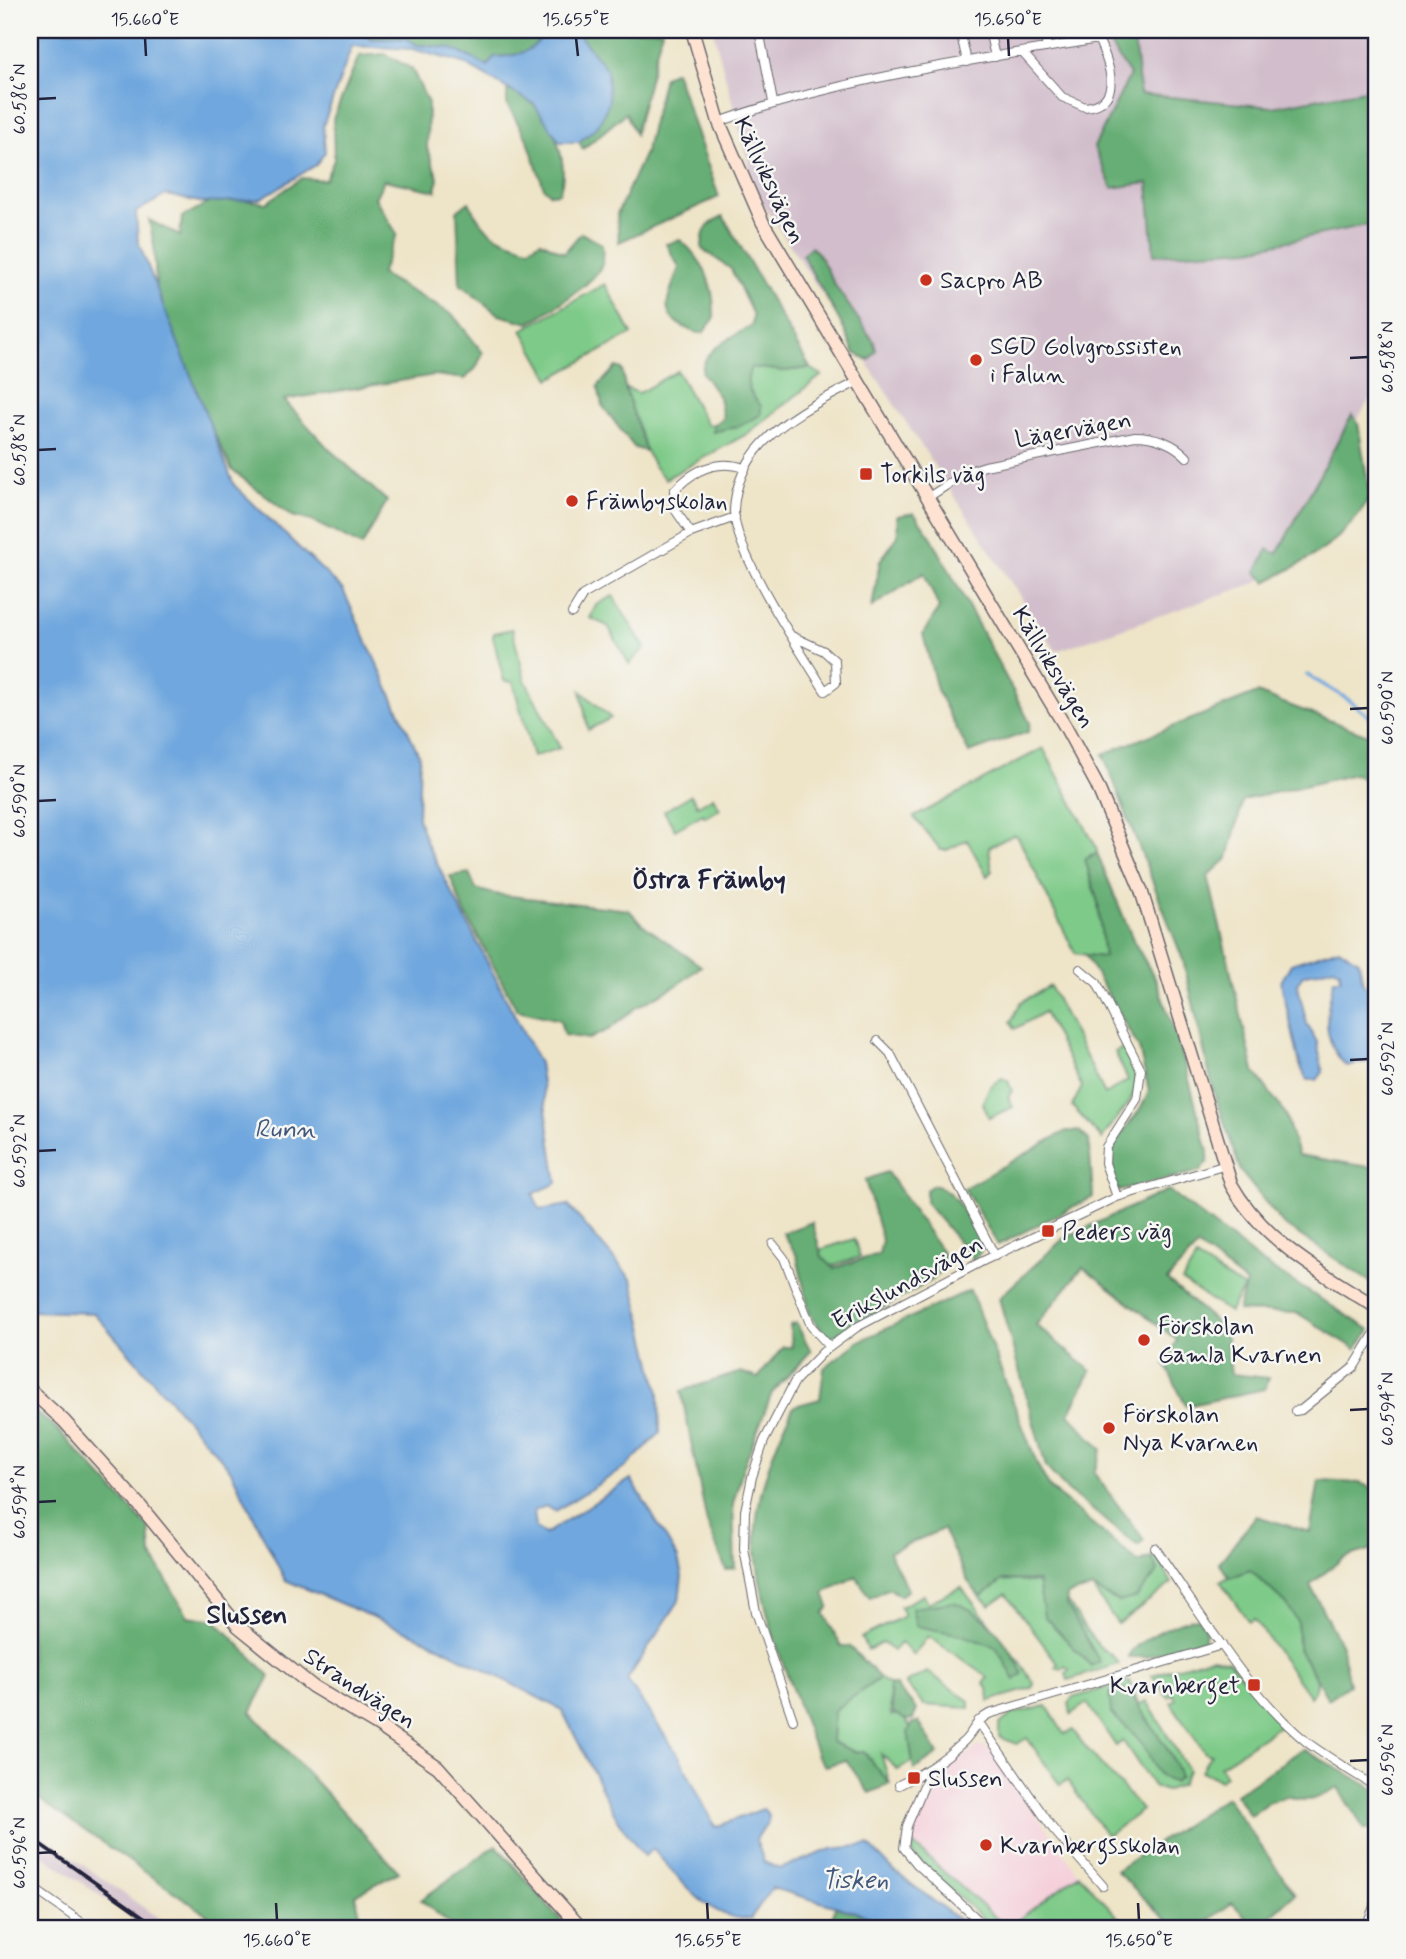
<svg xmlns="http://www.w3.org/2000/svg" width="1406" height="1959" font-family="Mynerve,sans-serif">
<rect width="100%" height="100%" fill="#f6f6f2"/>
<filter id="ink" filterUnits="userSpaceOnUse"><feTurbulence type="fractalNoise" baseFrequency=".0143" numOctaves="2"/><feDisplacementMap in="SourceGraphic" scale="14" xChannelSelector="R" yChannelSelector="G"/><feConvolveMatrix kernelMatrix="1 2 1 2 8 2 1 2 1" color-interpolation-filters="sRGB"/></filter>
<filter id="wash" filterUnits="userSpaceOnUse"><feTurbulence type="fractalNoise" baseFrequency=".00686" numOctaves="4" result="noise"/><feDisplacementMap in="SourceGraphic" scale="28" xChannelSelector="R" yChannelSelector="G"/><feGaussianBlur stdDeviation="1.57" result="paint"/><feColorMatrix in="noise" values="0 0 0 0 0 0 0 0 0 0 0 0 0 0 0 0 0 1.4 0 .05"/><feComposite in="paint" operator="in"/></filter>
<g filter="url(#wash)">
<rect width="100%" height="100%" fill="#eee4c8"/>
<path fill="#f5cfda" d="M 979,1746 L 989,1749 L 998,1761 L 1079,1874 L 1129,1929 L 994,1929 L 913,1855 L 911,1837 L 934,1777 Z"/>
<path fill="#d1bdcb" d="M 713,30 L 1376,30 L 1376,389 L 1259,582 L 1056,651 L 757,195 Z
M 30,1827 L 151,1913 L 175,1929 L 147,1929 L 142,1925 L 30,1846 Z"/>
<path fill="#7eca88" stroke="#507662" stroke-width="2" d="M 605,284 L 632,334 L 550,379 L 522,330 Z
M 751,367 L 784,371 L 810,368 L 822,375 L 747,434 L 665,479 C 641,457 637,418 625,388 L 639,393 L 677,371 L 707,425 L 714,424 L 713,431 L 760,406 C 749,392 744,385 751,367 Z
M 613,596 L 645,648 L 629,664 L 608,626 L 590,618 L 596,605 Z
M 512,629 L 525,680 L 560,748 L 533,757 L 513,682 L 504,681 L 493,637 L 494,633 Z
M 581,691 L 611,718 L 588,730 Z
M 1043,748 L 1096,847 L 1097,853 L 1090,855 L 1088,872 L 1098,903 L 1104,958 L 1075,953 L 1018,837 L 1013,835 L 989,847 L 992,871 L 987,876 L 967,840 L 947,850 L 941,850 L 914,817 Z
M 691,795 L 698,806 L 713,797 L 720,809 L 705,817 L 703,814 L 675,830 L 664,811 Z
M 1050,986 L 1105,1094 L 1128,1080 L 1115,1052 L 1125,1047 C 1150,1096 1127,1100 1102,1139 L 1072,1106 L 1082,1087 L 1044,1012 L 1015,1029 L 1011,1022 L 1021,1002 Z
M 1002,1078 L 1008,1081 L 1012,1091 L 1008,1097 L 1013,1107 L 989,1118 L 983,1103 C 987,1090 990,1085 1002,1078 Z
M 854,1239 L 860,1257 L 821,1269 L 816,1251 Z
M 1196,1258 L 1244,1288 L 1229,1312 L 1182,1281 Z
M 1156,1555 L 1172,1583 L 1118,1624 L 1092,1588 L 1119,1602 L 1158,1571 L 1151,1557 Z
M 1250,1569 C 1265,1583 1292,1602 1297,1622 C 1299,1631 1296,1641 1299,1650 C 1305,1667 1326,1679 1310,1697 L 1254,1619 L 1249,1622 L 1220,1581 Z
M 1003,1580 C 1079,1582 1058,1601 1099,1646 C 1106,1654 1114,1654 1119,1664 L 1068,1680 L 1066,1673 L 1069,1669 L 1065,1666 L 1061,1669 L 1055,1667 L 1058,1664 L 1006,1594 L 990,1605 L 980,1597 Z
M 961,1587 L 1019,1661 L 1034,1683 L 1033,1688 L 989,1701 L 988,1688 L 984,1684 L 988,1677 L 928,1636 L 914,1655 L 900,1643 L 893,1651 L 882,1643 L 868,1650 L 861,1638 L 904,1616 L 900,1607 L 923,1595 L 928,1603 Z
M 1213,1657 L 1229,1661 L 1282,1724 L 1220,1766 L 1226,1776 L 1220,1780 L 1201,1771 L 1211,1754 L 1206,1754 L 1173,1706 L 1171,1702 L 1176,1699 L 1173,1694 L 1168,1697 L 1152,1675 Z
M 928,1672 L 969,1701 L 969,1708 L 924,1705 L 905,1683 Z
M 880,1678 L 889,1685 L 891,1716 L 899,1713 L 910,1726 L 916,1759 L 898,1770 L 881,1754 L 890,1784 L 864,1752 L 855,1752 L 832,1742 L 834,1710 Z
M 1130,1681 L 1138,1705 L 1147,1701 L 1188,1770 L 1182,1784 L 1165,1791 L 1153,1786 L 1123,1741 L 1116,1746 L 1087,1703 L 1071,1714 L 1069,1703 L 1072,1698 Z
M 1047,1706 L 1064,1734 L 1073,1730 C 1093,1760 1120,1782 1142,1810 L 1107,1836 L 1067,1780 L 1060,1785 L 1027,1738 L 1017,1744 L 999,1737 L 999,1725 L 1012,1714 Z
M 908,1840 L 1003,1924 L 1015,1922 L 1079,1874 L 1129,1929 L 994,1929 L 913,1855 Z"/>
<path fill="#66ae74" stroke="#446858" stroke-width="2" d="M 360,30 L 460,30 L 462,35 L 489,30 L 545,30 C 537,52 516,57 494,57 L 488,66 L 450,48 L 417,45 L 406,38 L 372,39 Z
M 575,30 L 662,30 L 635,134 L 626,113 L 583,149 L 579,142 L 598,126 L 609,102 L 607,71 Z
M 1108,30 L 1133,30 L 1140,94 L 1272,107 L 1376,88 L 1376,223 L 1250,249 L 1154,255 L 1148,183 L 1112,188 L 1094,147 L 1130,75 L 1110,45 Z
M 385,54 L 412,69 L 428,103 L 427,148 L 438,178 L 436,191 L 384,180 L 375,198 L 397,234 L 381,274 L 453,315 L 483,353 L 476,368 L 465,379 L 435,375 L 284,400 L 329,449 L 387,501 L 362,546 L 312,521 L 292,516 L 232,470 L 170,342 L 157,306 L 154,245 L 149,220 L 180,236 L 182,217 L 220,197 L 266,203 L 302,178 L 325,180 L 334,160 L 333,119 L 359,56 Z
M 675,71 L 719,197 L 619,242 L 617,214 L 645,153 L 664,77 Z
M 507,89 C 515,93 524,97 532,103 C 555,120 570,167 559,193 L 550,194 L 544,188 L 528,141 L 507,104 Z
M 469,202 C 483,234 497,238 529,248 L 541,241 L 564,253 L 581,233 L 602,244 C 602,250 604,256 603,261 C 599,282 547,312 529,323 L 499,315 L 460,284 L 457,211 Z
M 723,216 L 810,368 L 784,371 L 751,367 C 744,385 749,392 761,406 L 761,415 L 739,426 L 713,432 L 714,424 L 723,418 L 719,397 L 702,373 C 701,350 735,336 752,325 L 753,315 L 731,269 L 702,249 C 702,230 706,225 723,216 Z
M 680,240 C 705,260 715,287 714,319 L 703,333 C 693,333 690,330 682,326 C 654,311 674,288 679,267 L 666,244 Z
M 811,247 L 818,253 L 836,287 L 874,342 L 876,350 L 869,360 L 854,353 C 841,317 819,288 802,254 Z
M 616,367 L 622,369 L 625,388 L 646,451 L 635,448 L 626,437 L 602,405 L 598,386 Z
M 1352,415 L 1358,423 L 1370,497 C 1342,544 1312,558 1266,582 L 1256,572 L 1268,549 L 1277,554 Z
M 914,513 L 932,538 L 1030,723 L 1028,732 L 969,753 L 937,690 L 923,634 L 939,608 L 924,573 L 872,607 L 880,561 L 898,536 L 897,516 Z
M 1257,693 L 1376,738 L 1376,786 L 1355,774 L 1243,800 L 1228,858 L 1208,876 L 1254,1071 L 1285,1113 L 1298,1155 L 1376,1168 L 1376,1286 L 1283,1224 L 1241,1172 L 1213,1089 L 1183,960 L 1103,754 Z
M 1097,853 L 1134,942 L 1156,980 L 1180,1046 L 1208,1152 L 1208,1161 L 1200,1171 L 1118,1191 C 1098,1133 1132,1136 1149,1091 L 1139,1048 L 1085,955 L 1104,957 L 1098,903 L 1085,859 Z
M 469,873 L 476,889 L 494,894 L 629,910 L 642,924 L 701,966 L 678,985 L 637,1007 L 610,1029 L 589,1039 L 564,1035 L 560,1020 L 517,1010 L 463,909 L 450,876 Z
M 1066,1131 L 1079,1131 L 1089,1140 L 1093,1197 L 998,1245 L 964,1188 Z
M 887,1172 L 944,1255 L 945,1266 L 934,1279 L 829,1339 L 810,1315 L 797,1256 L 783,1233 L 812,1222 L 822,1257 L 834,1268 L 879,1254 L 882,1240 L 865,1180 Z
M 933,1185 C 957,1189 969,1223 981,1242 L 981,1251 L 974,1260 L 926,1203 L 926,1190 Z
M 1168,1190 L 1260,1261 L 1370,1330 L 1356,1349 L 1297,1313 L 1238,1311 L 1246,1283 L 1198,1246 L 1167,1280 L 1226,1331 L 1231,1374 L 1269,1378 L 1265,1389 L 1186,1406 L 1165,1364 L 1177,1340 L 1083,1267 L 1036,1325 L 1091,1371 L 1069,1414 L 1102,1450 L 1094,1473 L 1144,1540 L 1138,1546 L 1067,1490 L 1046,1467 L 999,1298 L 1064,1238 Z
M 970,1290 L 1038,1466 L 1050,1488 L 1139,1563 L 1151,1557 L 1158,1571 L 1137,1597 L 1119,1602 L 1092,1588 L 1067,1595 L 1067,1605 L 1100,1662 L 1091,1666 L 1044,1616 L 1038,1581 L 1003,1580 L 980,1597 L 968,1581 L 943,1529 L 889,1552 L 908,1590 L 900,1596 L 889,1588 L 870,1598 L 856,1576 L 824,1593 L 829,1607 L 824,1613 L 841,1646 L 849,1646 L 880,1678 L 834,1710 L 832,1742 L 855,1752 L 864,1752 L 890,1784 L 869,1793 L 846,1760 L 825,1766 L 817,1756 C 795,1693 765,1628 757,1561 C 750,1508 771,1453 794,1406 L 820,1399 L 824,1368 L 859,1341 Z
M 796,1323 L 811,1351 L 772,1393 L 743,1468 L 733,1504 L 735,1568 L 726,1570 L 707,1523 L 681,1391 L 741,1372 L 758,1378 L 783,1347 L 792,1347 L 790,1325 Z
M 30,1408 L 56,1428 L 149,1528 L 151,1554 L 188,1616 L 215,1620 L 270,1676 L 251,1712 L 399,1872 L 355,1895 L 364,1929 L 228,1929 L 30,1793 Z
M 1319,1481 L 1360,1483 L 1376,1490 L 1376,1548 L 1343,1558 L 1310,1585 L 1342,1648 L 1349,1685 L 1328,1699 L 1299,1649 L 1297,1621 L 1287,1605 L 1250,1570 L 1230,1578 L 1219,1563 L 1256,1516 L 1310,1532 Z
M 953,1602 C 984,1611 1011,1644 1022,1674 L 1015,1680 L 996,1647 L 962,1635 L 916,1626 L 912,1608 Z
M 1199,1618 L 1206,1632 L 1204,1640 L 1146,1657 L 1128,1657 C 1132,1643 1183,1617 1199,1618 Z
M 889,1685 L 895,1685 L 917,1710 L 913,1719 L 906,1720 L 893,1713 Z
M 1122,1689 L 1130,1690 C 1144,1721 1170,1744 1180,1777 L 1174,1782 C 1153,1779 1152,1755 1140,1741 C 1132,1731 1120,1723 1111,1713 L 1109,1693 Z
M 919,1722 L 938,1754 L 914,1770 L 908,1732 L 912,1723 Z
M 1303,1749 L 1376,1790 L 1376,1829 L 1365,1830 L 1337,1787 C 1319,1799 1308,1804 1287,1796 L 1268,1803 L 1250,1816 L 1236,1794 Z
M 1226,1797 L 1295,1894 L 1265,1921 L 1265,1929 L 1258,1929 L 1232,1903 L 1196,1929 L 1176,1929 L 1116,1871 Z
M 496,1845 L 564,1924 L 556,1929 L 456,1929 L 421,1900 Z
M 835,1907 L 862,1914 L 888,1929 L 830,1929 Z"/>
<path fill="#6fa7de" stroke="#48648c" stroke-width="2" d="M 30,30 L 360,30 L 372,39 L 406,38 L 417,45 L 450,48 L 488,66 L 494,57 C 516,57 537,52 545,30 L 575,30 L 607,70 L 609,102 L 598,126 L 579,142 L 560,142 L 534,104 L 463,63 L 412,49 L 352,46 L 323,126 L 325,152 L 316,165 L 260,199 L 204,203 L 166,195 L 136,212 L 138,241 L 234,485 L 343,590 L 420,757 L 418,818 L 427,844 L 539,1063 L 557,1183 L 533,1194 L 540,1210 L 568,1205 L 632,1280 L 659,1393 L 660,1433 L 626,1467 L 555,1511 L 545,1506 L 534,1511 L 536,1528 L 545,1534 L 631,1479 L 678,1558 L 682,1576 L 679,1601 L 627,1680 L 679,1756 L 715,1827 L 763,1809 L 769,1815 L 768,1822 L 756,1839 L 764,1862 L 780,1869 L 831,1849 L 869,1845 L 894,1871 L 971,1929 L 888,1929 L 862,1914 L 772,1888 L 750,1919 C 708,1920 678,1878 653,1849 L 644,1856 L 618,1821 L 562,1710 L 427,1640 L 285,1580 L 230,1469 L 94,1313 L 30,1311 Z
M 1339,948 L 1359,961 L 1363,984 L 1376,993 L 1376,1060 L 1346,1066 C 1320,1038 1326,1013 1334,979 L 1341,979 L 1340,971 L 1334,967 L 1303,975 L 1297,983 L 1307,1024 L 1317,1042 L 1323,1072 L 1317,1080 L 1307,1080 L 1300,1065 L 1281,982 L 1291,964 Z"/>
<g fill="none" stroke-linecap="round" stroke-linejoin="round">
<path stroke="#6fa7de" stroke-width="3.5" d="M 1307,675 L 1349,700 L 1376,722"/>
</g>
</g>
<g filter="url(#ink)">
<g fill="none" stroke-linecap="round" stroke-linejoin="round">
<g stroke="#69666c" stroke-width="10">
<path id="street" d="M 759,30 L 773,102
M 960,30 L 967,62
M 989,30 L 995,57
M 1046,48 L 1047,30
M 719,122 C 840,78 971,61 1098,39 C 1109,62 1125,104 1085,107 L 1062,97 L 1022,52
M 927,498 L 969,471 L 985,466 L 1135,436 C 1154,436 1174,443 1187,457
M 691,533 L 674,508 L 674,491 C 693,470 717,459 745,468
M 572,613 L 583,595 L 691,533 L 735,517
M 792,636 L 824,651 L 835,661 L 836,683 L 825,691 C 802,653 733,551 734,510 C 735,485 746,461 763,443 C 789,415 824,399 857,382
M 1080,969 L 1097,983 L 1141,1070 L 1137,1099 L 1106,1147 L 1105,1163 L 1117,1197
M 878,1041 L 890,1053 L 995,1256
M 773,1244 L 784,1258 L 811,1326 L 830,1347
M 1295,1411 L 1301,1410 L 1354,1367 L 1376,1331
M 1155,1548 C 1198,1609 1249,1696 1308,1743 C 1330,1759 1354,1773 1376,1787
M 793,1720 L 756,1612 L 744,1549 L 745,1511 L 752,1477 L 764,1441 L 795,1381 L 823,1352 L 857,1327 L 981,1262 L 1117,1197 L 1223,1166
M 978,1721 L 1053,1829 L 1103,1886
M 930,1771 L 907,1826 L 904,1848 L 917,1864 L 988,1929
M 899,1785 C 923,1774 944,1760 963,1742 C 973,1733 975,1721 989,1714 L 1222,1645
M 30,1886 L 91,1929
M 1365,1929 L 1376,1902"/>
</g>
<g stroke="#69666c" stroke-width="15">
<path id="secondary" d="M 692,30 L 719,122 L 763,223 L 1066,728 L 1097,785 L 1141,890 L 1231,1184 C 1262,1240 1323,1274 1376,1307
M 30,1390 L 64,1421 L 141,1507 L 238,1626 L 312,1686 L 379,1726 L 438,1767 L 582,1929
M 560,1929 L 573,1919"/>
</g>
<use href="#street" stroke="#fff" stroke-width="8"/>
<use href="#secondary" stroke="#fee3d2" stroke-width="12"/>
<path stroke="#22223b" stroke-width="3.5" d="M 30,1837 L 161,1929"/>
</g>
</g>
<path fill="none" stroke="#22223b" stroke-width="2.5" d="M 145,38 L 146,56M 576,38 L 578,56M 1008,38 L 1009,56M 38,99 L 56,98M 1350,358 L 1368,357M 38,450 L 56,449M 1350,709 L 1368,708M 38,801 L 56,800M 1350,1060 L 1368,1059M 38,1151 L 56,1150M 1350,1410 L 1368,1409M 38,1502 L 56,1501M 1350,1761 L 1368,1760M 38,1853 L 56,1852M 276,1903 L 277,1920M 707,1903 L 708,1920M 1138,1903 L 1139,1920"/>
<g fill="#c8321e" stroke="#f6f6f2" stroke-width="2.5">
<circle cx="926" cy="280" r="7"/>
<circle cx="976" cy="360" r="7"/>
<rect x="859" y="467" width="14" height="14" rx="3.5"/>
<circle cx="572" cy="501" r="7"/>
<rect x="1041" y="1224" width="14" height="14" rx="3.5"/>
<circle cx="1144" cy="1340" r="7"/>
<circle cx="1109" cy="1428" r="7"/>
<rect x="1247" y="1678" width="14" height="14" rx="3.5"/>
<rect x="907" y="1771" width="14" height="14" rx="3.5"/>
<circle cx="986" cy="1845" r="7"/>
</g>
<g text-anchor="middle" stroke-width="5" stroke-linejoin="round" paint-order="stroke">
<g font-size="24" fill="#22223b" stroke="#f6f6f2">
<text transform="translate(770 180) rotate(65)" y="8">Källviksvägen</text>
<text transform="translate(1073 429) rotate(-10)" y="8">Lägervägen</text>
<text transform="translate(1054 667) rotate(59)" y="8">Källviksvägen</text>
<text transform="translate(907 1282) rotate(-29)" y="8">Erikslundsvägen</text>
<text transform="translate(360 1688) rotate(33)" y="8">Strandvägen</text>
</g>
<g font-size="24" fill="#22223b" stroke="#f6f6f2" text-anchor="start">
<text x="940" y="288">Sacpro AB</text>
<text x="990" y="354">SGD Golvgrossisten<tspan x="990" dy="28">i Falun</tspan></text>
<text x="880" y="482">Torkils väg</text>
<text x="586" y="509">Främbyskolan</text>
<text x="1062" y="1239">Peders väg</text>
<text x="1158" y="1334">Förskolan<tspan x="1158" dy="28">Gamla Kvarnen</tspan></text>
<text x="1123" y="1422">Förskolan<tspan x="1123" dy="28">Nya Kvarnen</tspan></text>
<text x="1240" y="1693" text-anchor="end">Kvarnberget</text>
<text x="928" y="1786">Slussen</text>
<text x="1000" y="1853">Kvarnbergsskolan</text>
</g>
<g font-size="26" font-weight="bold" fill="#22223b" stroke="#f6f6f2">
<text x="709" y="888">Östra Främby</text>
<text x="247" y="1623">Slussen</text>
</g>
<g font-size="26" font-style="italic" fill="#41577c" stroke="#f6f6f2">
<text x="285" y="1137">Runn</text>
<text x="855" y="1888">Tisken</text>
</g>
</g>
<rect width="1406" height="1959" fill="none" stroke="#f6f6f2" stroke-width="77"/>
<rect x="38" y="38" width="1330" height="1882" fill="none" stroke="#22223b" stroke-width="2.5"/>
<g font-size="18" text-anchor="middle" fill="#22223b">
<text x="145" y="25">15.660°E</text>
<text x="576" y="25">15.655°E</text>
<text x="1008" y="25">15.650°E</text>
<text transform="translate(19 99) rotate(-90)" y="6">60.586°N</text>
<text transform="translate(1387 357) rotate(-90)" y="6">60.588°N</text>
<text transform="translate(19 450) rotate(-90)" y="6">60.588°N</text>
<text transform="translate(1387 708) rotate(-90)" y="6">60.590°N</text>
<text transform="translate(19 801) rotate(-90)" y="6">60.590°N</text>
<text transform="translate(1387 1059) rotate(-90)" y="6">60.592°N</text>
<text transform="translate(19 1151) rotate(-90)" y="6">60.592°N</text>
<text transform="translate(1387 1409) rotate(-90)" y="6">60.594°N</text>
<text transform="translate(19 1502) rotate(-90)" y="6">60.594°N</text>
<text transform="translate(1387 1760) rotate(-90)" y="6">60.596°N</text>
<text transform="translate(19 1853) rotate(-90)" y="6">60.596°N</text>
<text x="277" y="1946">15.660°E</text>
<text x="708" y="1946">15.655°E</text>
<text x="1139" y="1946">15.650°E</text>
</g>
</svg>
